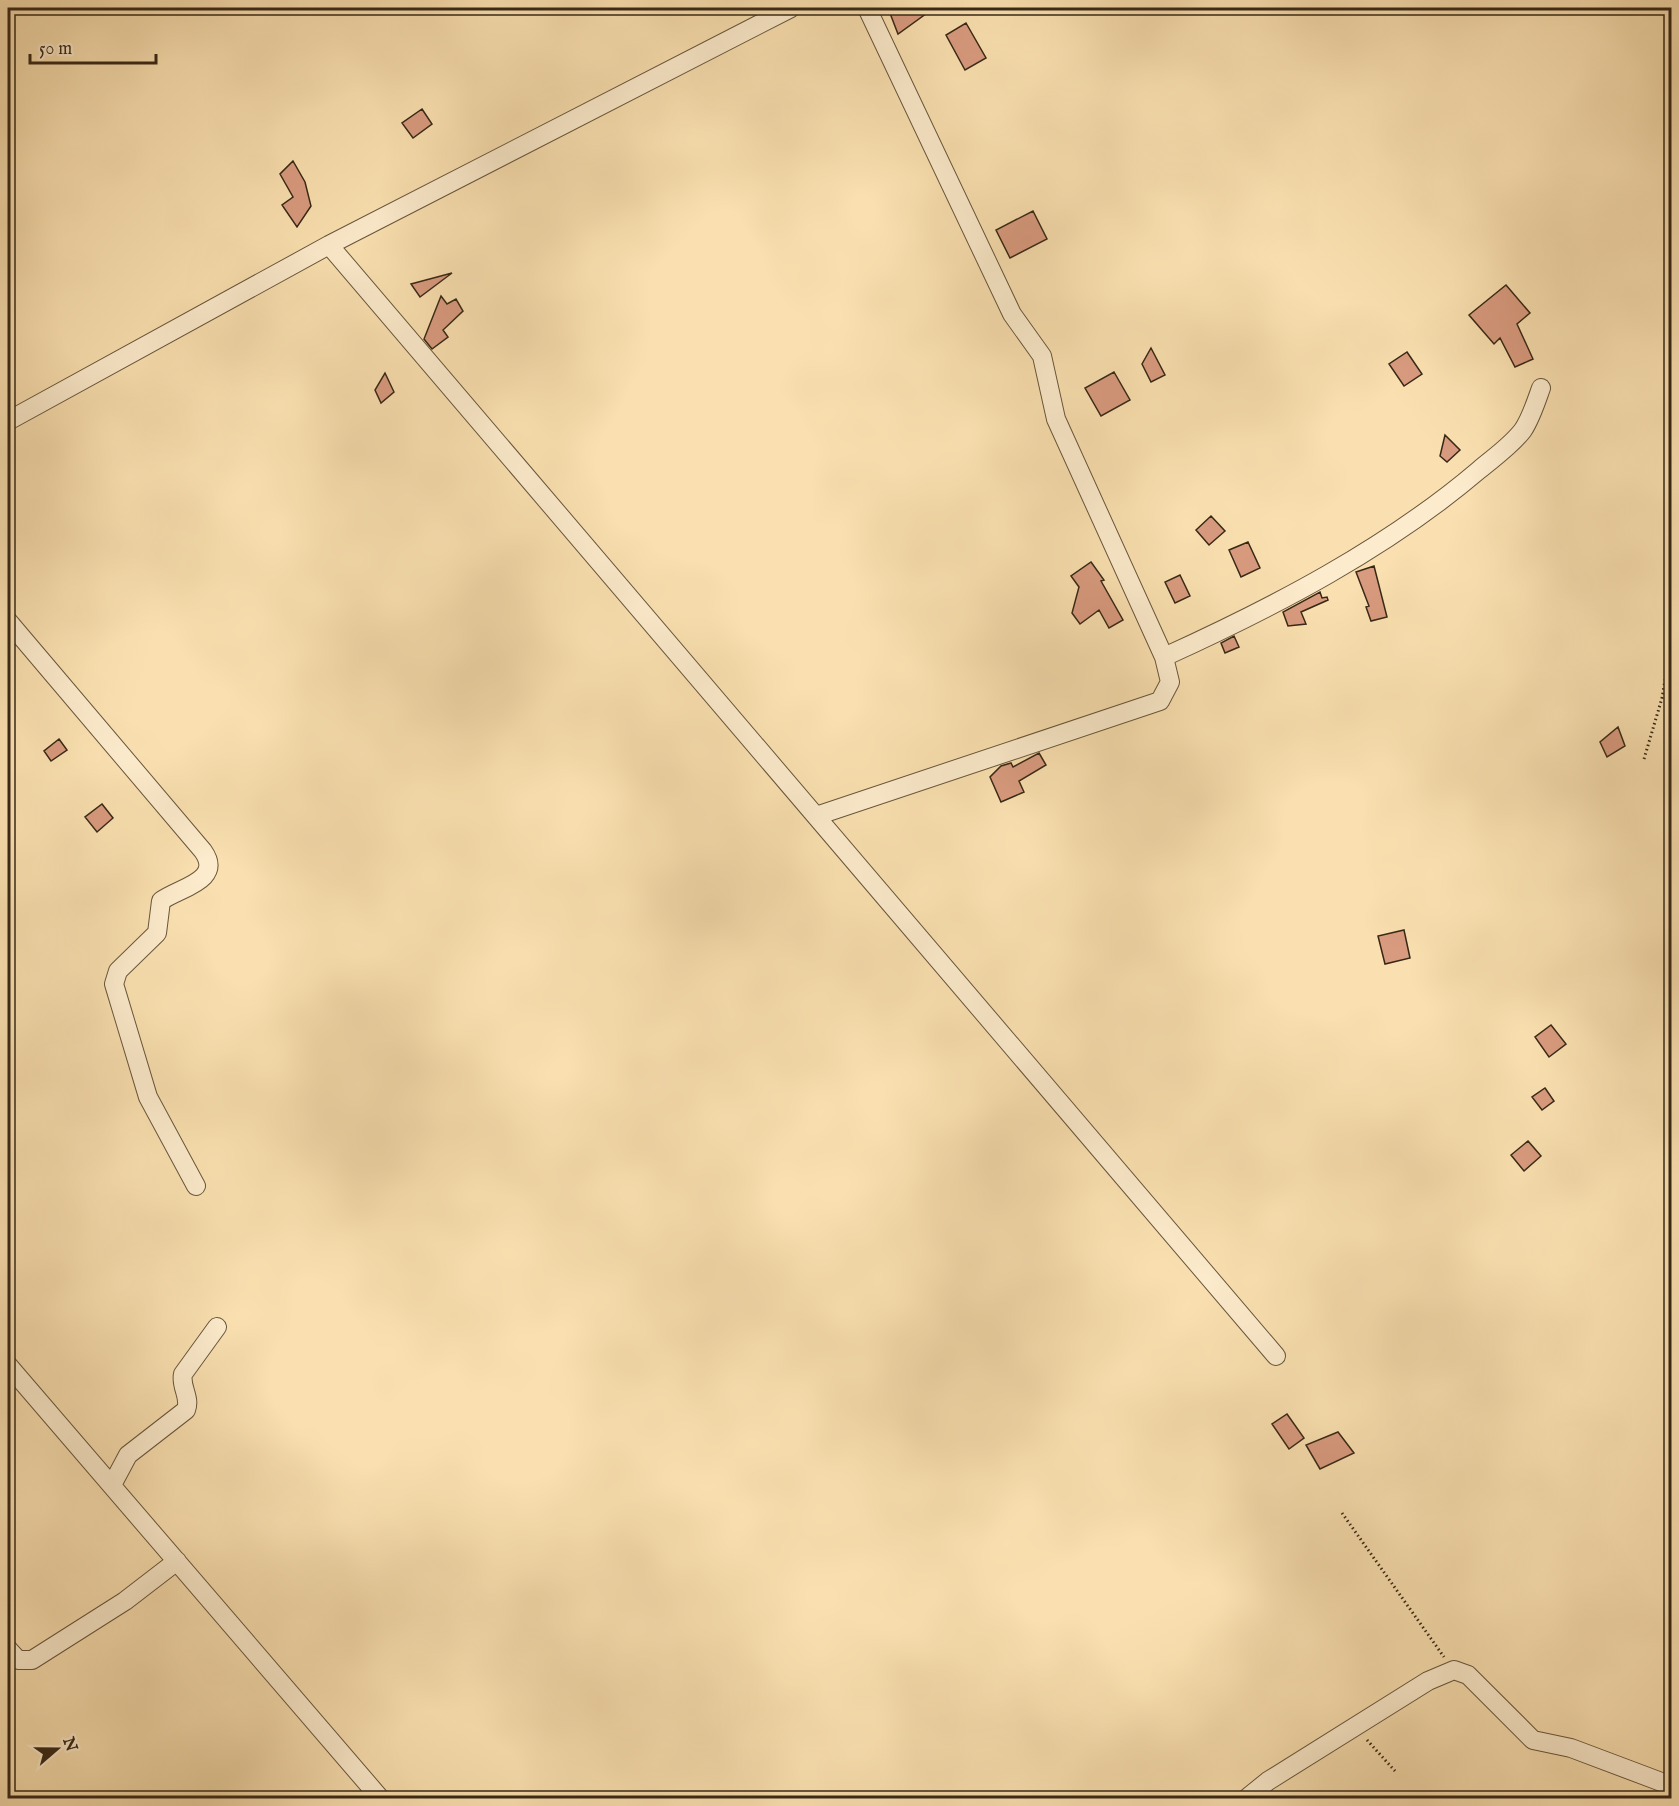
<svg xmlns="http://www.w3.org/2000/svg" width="1679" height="1806" font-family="'IM FELL English',serif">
<rect width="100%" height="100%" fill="#fae0b0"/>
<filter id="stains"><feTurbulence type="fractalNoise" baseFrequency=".00333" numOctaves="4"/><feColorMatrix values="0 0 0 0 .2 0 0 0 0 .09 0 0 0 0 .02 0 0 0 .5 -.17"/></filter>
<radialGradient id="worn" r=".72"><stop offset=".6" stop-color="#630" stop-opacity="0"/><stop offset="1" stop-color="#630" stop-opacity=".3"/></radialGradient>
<path fill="#d99b7f" stroke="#372816" stroke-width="1.5" d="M 888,8 L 934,8 L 898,34 Z
M 966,23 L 986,58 L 965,70 L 946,35 Z
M 422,109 L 432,124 L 413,138 L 402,123 Z
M 293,161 L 305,182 L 311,206 L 297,227 L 282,205 L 293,197 L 280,174 Z
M 1033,211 L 1047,239 L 1010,258 L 996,230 Z
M 452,273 L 420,297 L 411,284 Z
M 1506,285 L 1530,313 L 1517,324 L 1533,359 L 1515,367 L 1500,338 L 1494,344 L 1469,315 Z
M 441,296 L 447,304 L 456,299 L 463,311 L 443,330 L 448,337 L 432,349 L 424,339 Z
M 1151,348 L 1165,375 L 1151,382 L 1142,364 Z
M 1407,352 L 1422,374 L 1404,386 L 1389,364 Z
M 1114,372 L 1130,400 L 1101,416 L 1085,388 Z
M 385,373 L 394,392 L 381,403 L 375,390 Z
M 1445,435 L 1460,450 L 1447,462 L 1440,456 Z
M 1211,516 L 1225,531 L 1209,545 L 1196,530 Z
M 1248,542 L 1260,568 L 1241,577 L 1229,550 Z
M 1091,562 L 1104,580 L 1101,581 L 1123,620 L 1109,628 L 1099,610 L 1080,624 L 1072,613 L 1079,587 L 1071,576 Z
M 1374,566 L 1387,617 L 1371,621 L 1366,607 L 1369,606 L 1356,572 Z
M 1180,575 L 1190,596 L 1175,603 L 1165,582 Z
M 1320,592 L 1322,598 L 1327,597 L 1328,600 L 1301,612 L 1306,624 L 1288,626 L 1283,612 Z
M 1234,636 L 1239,647 L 1225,653 L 1221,643 Z
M 1618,727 L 1625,746 L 1607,757 L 1600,742 Z
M 59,739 L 67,750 L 51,761 L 44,751 Z
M 1039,753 L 1046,765 L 1019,781 L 1024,792 L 1001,802 L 990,777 L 1001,766 L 1011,763 L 1013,767 Z
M 102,804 L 113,818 L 97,832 L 85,817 Z
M 1404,930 L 1410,958 L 1385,964 L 1378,936 Z
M 1551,1025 L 1566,1044 L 1549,1057 L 1535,1037 Z
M 1545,1088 L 1554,1101 L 1542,1110 L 1532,1097 Z
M 1528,1141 L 1541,1156 L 1524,1171 L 1511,1155 Z
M 1287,1414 L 1304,1438 L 1289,1449 L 1272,1424 Z
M 1338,1432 L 1354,1453 L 1320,1469 L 1306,1445 Z"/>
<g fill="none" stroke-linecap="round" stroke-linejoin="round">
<g stroke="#68563c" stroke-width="20">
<path id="minor" d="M 329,245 L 1276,1356
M 8,421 L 329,245 L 791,8
M 8,621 L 203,851 C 224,881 178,888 161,901 L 157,933 L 118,971 L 114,984 L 148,1097 L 196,1186
M 1164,657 C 1274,607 1386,549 1479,470 C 1493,458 1511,446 1523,430 C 1531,418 1536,402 1541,388
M 816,816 L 1160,701 L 1170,682 L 1164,657 L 1056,419 L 1042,356 L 1012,314 L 867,8
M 8,1365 L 380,1798
M 112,1485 L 128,1455 L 186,1410 C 191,1397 180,1387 183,1374 L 217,1327
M 8,1649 L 18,1660 L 32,1660 L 125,1601 L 177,1561
M 1247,1798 L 1268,1781 L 1428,1681 L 1454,1670 L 1468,1675 L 1533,1740 L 1571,1748 L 1672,1786"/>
</g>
<path stroke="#372816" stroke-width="3" stroke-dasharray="1.5 3" stroke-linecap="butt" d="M 1644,759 L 1662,698 L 1672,639
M 1342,1513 L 1444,1657
M 1367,1740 L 1395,1771"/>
<use href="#minor" stroke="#fcebcc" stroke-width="18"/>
</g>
<rect width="1679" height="1806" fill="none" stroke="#fae0b0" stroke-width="30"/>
<rect x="9" y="9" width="1661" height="1788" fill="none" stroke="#372816" stroke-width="3"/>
<rect x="15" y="15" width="1649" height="1776" fill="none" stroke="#372816" stroke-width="1.5"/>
<g transform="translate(57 1749) rotate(70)" stroke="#fcebcc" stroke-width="4.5" paint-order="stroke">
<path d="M0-4.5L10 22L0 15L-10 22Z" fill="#372816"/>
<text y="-9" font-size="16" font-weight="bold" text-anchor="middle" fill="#372816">N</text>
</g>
<path d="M30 54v9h126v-9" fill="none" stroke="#372816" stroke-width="3"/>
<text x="39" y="54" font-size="18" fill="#372816" stroke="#fcebcc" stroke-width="4.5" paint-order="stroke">50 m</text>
<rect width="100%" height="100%" filter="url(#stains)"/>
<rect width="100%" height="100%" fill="url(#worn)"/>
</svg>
